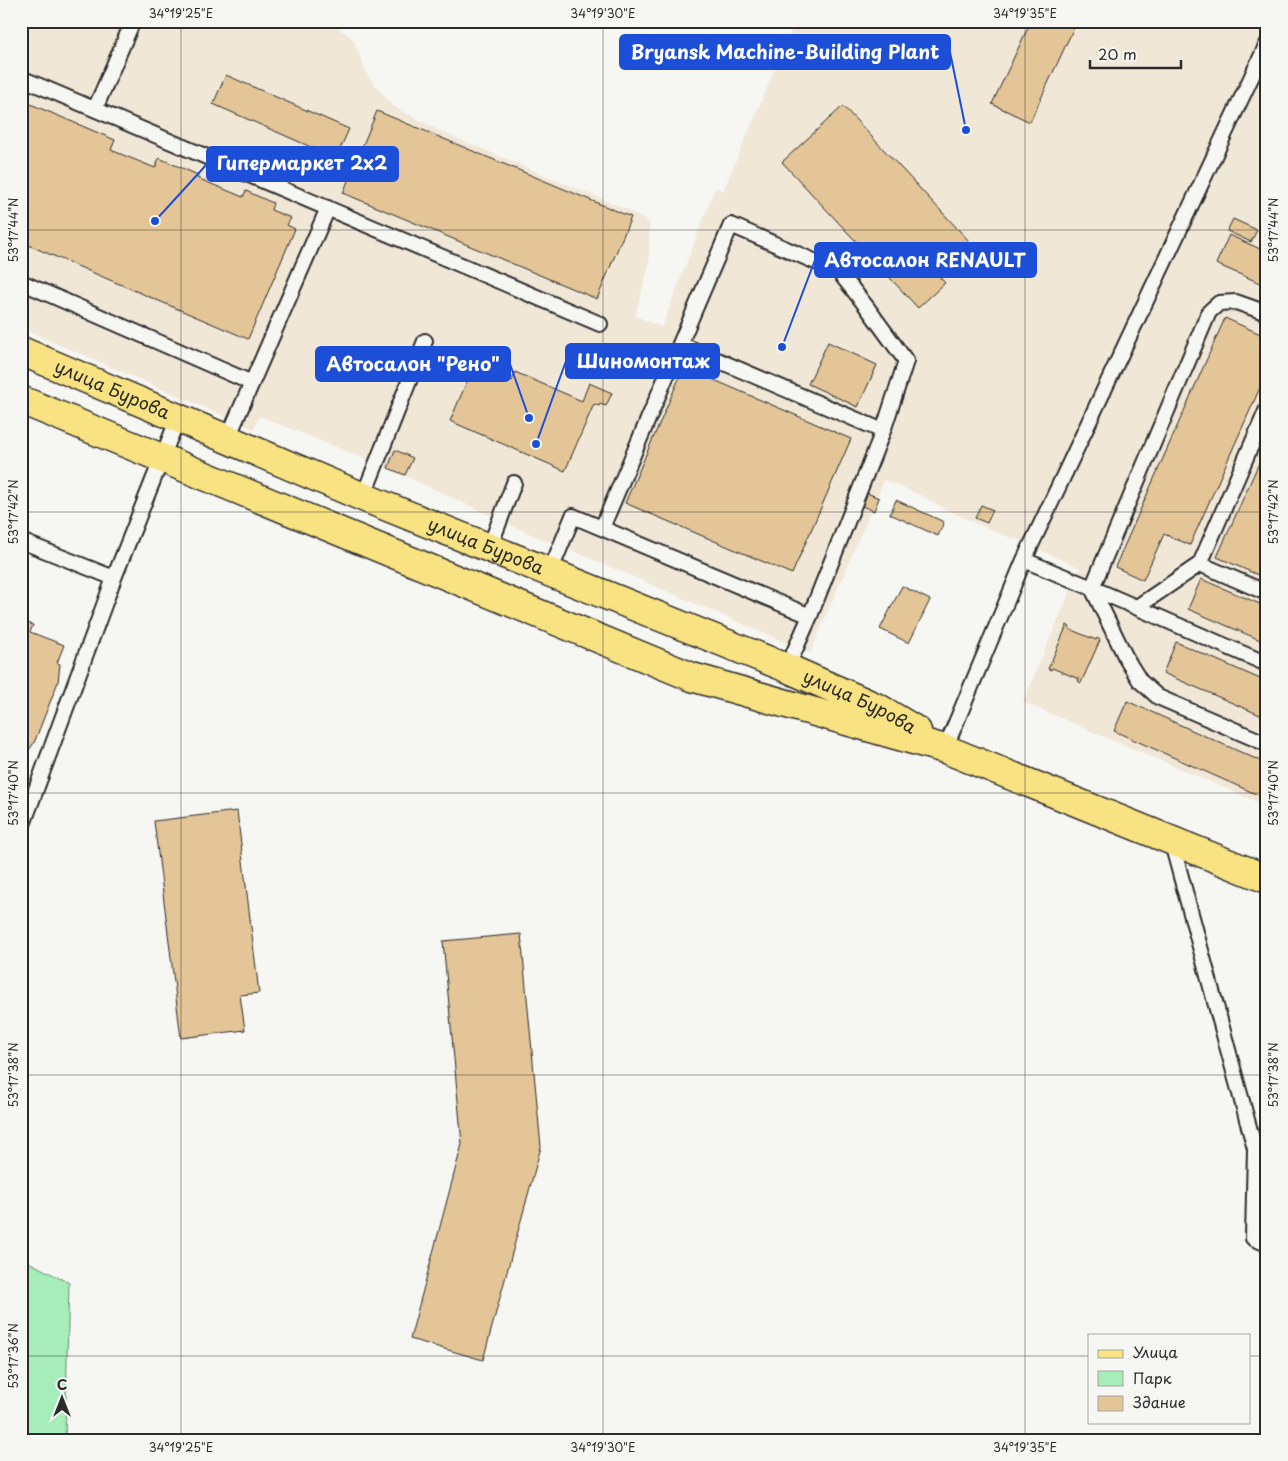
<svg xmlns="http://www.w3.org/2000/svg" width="1288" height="1461" font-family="'Playpen Sans',sans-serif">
<rect width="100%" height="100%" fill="#f6f6f2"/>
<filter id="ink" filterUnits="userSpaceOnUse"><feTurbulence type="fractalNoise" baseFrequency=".02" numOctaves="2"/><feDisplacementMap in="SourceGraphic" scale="10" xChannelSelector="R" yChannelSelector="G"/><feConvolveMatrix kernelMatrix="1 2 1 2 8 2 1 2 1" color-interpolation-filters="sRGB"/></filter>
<g filter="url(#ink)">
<path fill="#f0e7d7" d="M 21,21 L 330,21 L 353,39 L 367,75 L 393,106 L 444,133 L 626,209 L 649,223 L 649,264 L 635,316 L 662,327 L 715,188 L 723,191 L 794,25 L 791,21 L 1267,21 L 1267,806 L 1023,702 L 1080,568 L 1019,540 L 1000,534 L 949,511 L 918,494 L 884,480 L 877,497 L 879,498 L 874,511 L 871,510 L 810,653 L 571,550 L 539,538 L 388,468 L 259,416 L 254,429 L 21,328 Z"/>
<path fill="#a6edba" stroke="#688c72" d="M 21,1258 L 69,1283 L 65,1440 L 21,1440 Z"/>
<path fill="#e3c597" stroke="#2b2b2b" d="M 1031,21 L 1077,21 L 1030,122 L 992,104 Z
M 226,75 L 349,129 L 336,158 L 213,104 Z
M 21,100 L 115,140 L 111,150 L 155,168 L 159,158 L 198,175 L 197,178 L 243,197 L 246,191 L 273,203 L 271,210 L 291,218 L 287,225 L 295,229 L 248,339 L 21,242 Z
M 843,106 L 970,242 L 936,273 L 945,283 L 918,308 L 782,162 Z
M 377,111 L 631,217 L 597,299 L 343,193 Z
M 1233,219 L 1257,230 L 1251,242 L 1227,231 Z
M 1229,235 L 1267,252 L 1267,286 L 1216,264 Z
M 1225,318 L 1267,337 L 1267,372 L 1190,545 L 1164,534 L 1143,580 L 1115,567 Z
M 828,342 L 877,365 L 858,407 L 808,384 Z
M 474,365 L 512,381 L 515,372 L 582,401 L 589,383 L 612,393 L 606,406 L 600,404 L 599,406 L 594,404 L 565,471 L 450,421 Z
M 684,367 L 851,439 L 792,574 L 625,503 Z
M 1267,445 L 1267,579 L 1217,557 Z
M 395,450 L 413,458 L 405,475 L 388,468 Z
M 867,493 L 879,498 L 874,511 L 862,506 Z
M 896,500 L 944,522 L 938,536 L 890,514 Z
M 981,505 L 993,510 L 987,523 L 975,518 Z
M 1201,579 L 1267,607 L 1267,643 L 1188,609 Z
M 902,586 L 930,600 L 909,643 L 880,629 Z
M 21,620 L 33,625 L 30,632 L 64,645 L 57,663 L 60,664 L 58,682 L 34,743 L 24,757 L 21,756 Z
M 1067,625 L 1070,627 L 1069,629 L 1096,640 L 1097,638 L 1100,640 L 1081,683 L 1078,681 L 1079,679 L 1052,668 L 1051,670 L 1048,669 Z
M 1176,642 L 1267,682 L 1267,718 L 1163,673 Z
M 1127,701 L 1267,764 L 1267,799 L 1114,731 Z
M 237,811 L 259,993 L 240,995 L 245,1030 L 181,1038 L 154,821 Z
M 521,934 L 541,1147 L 483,1360 L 410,1339 L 462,1144 L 443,941 Z"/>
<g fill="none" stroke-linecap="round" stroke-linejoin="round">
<g stroke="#2b2b2b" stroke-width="18">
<path id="service" d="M 21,78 L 600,324
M 95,109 L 133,21
M 21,282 L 252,383
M 1267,313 L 1236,302 L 1219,303 L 1209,312 L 1092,588 L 1267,664
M 227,440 L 328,208
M 363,497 L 425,341
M 602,528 L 680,344 L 883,431 L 906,361 L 866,306 L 839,272 L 731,225 L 680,344
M 21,541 L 114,578
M 489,549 L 514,483
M 1024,560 L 1092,588 L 1127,660 L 1140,681 L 1158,697 L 1267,744
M 1200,564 L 1267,409
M 550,572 L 573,516 L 810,616
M 1137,607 L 1200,564 L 1267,593
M 787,668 L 810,616 L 883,431
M 945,749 L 1024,560 L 1267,44
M 21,830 L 114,578 L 178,418
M 1171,840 L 1255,1149 L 1267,1154
M 1255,1149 L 1253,1238 L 1267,1244"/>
</g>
<g stroke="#2b2b2b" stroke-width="31">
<g id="primary">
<path id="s1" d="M 21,351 L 363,497 L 787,668 L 880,709 L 917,731"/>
<path d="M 21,400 L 692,677 L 945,749 L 1267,879"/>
</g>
</g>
<use href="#service" stroke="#f6f6f2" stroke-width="14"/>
<use href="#primary" stroke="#f8e281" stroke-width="28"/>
</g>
</g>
<path fill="none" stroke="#2b2b2b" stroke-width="1" stroke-opacity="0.45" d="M 181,21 L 181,1440M 603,21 L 603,1440M 1025,21 L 1025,1440M 21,230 L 1267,230M 21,512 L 1267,512M 21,793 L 1267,793M 21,1075 L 1267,1075M 21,1356 L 1089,1356M 1249,1356 L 1267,1356"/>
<g text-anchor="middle" stroke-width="4" stroke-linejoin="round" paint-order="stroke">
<g font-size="18" fill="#2b2b2b" stroke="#f6f6f2">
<text dy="6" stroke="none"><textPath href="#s1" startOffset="99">улица Бурова</textPath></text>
<text dy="6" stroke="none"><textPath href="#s1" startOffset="504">улица Бурова</textPath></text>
<text dy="6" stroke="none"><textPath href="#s1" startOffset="909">улица Бурова</textPath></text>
</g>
</g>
<path fill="none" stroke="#1d4ed8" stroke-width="2" d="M966 130L950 52M155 221L207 164M782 347L815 260M536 444L566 361M529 418L510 364"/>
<g fill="#1d4ed8" stroke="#f6f6f2" stroke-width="2">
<circle cx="966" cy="130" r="5"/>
<circle cx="155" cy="221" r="5"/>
<circle cx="782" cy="347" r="5"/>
<circle cx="536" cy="444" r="5"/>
<circle cx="529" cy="418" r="5"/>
</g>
<g fill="#1d4ed8" stroke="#1d4ed8" stroke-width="2">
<rect x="620" y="35" width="330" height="34" rx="5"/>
<rect x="207" y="147" width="191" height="34" rx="5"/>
<rect x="815" y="243" width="221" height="34" rx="5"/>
<rect x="566" y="344" width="153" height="34" rx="5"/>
<rect x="316" y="347" width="194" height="34" rx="5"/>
</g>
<g font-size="19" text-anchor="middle" font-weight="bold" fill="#fff">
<text x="785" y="59">Bryansk Machine-Building Plant</text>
<text x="302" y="170">Гипермаркет 2х2</text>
<text x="925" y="267">Автосалон RENAULT</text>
<text x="643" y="368">Шиномонтаж</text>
<text x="413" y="371">Автосалон "Рено"</text>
</g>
<rect width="1288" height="1461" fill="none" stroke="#f6f6f2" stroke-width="55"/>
<rect x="1088" y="1334" width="162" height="90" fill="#f6f6f2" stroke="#a5a5a2"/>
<rect x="1098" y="1350" width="25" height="8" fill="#f8e281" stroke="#a5a5a2"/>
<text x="1133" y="1358" font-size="15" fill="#2b2b2b">Улица</text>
<rect x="1098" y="1371" width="25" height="15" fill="#a6edba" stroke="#a5a5a2"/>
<text x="1133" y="1384" font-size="15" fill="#2b2b2b">Парк</text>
<rect x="1098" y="1396" width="25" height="15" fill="#e3c597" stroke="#a5a5a2"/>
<text x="1133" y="1408" font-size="15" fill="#2b2b2b">Здание</text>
<g transform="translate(62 1398)" stroke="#f6f6f2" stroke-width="4" paint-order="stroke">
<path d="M0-4L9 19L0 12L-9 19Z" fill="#2b2b2b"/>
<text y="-8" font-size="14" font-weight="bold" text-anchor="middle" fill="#2b2b2b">С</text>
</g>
<path d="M1090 60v8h91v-8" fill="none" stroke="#2b2b2b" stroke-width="2.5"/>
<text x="1098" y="60" font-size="15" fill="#2b2b2b" stroke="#f6f6f2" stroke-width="4" paint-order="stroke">20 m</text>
<rect x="28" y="28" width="1232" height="1406" fill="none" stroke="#2b2b2b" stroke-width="2"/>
<g font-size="12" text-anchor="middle" fill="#2b2b2b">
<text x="181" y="18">34°19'25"E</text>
<text x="603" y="18">34°19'30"E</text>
<text x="1025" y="18">34°19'35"E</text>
<text transform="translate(14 230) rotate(-90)" y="4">53°17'44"N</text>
<text transform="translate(1274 230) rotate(-90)" y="4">53°17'44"N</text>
<text transform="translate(14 512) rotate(-90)" y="4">53°17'42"N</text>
<text transform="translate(1274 512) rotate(-90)" y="4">53°17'42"N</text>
<text transform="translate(14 793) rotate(-90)" y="4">53°17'40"N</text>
<text transform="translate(1274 793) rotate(-90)" y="4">53°17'40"N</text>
<text transform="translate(14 1075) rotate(-90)" y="4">53°17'38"N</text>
<text transform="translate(1274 1075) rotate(-90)" y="4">53°17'38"N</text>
<text transform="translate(14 1356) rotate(-90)" y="4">53°17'36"N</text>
<text x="181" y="1452">34°19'25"E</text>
<text x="603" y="1452">34°19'30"E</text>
<text x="1025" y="1452">34°19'35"E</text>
</g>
</svg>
